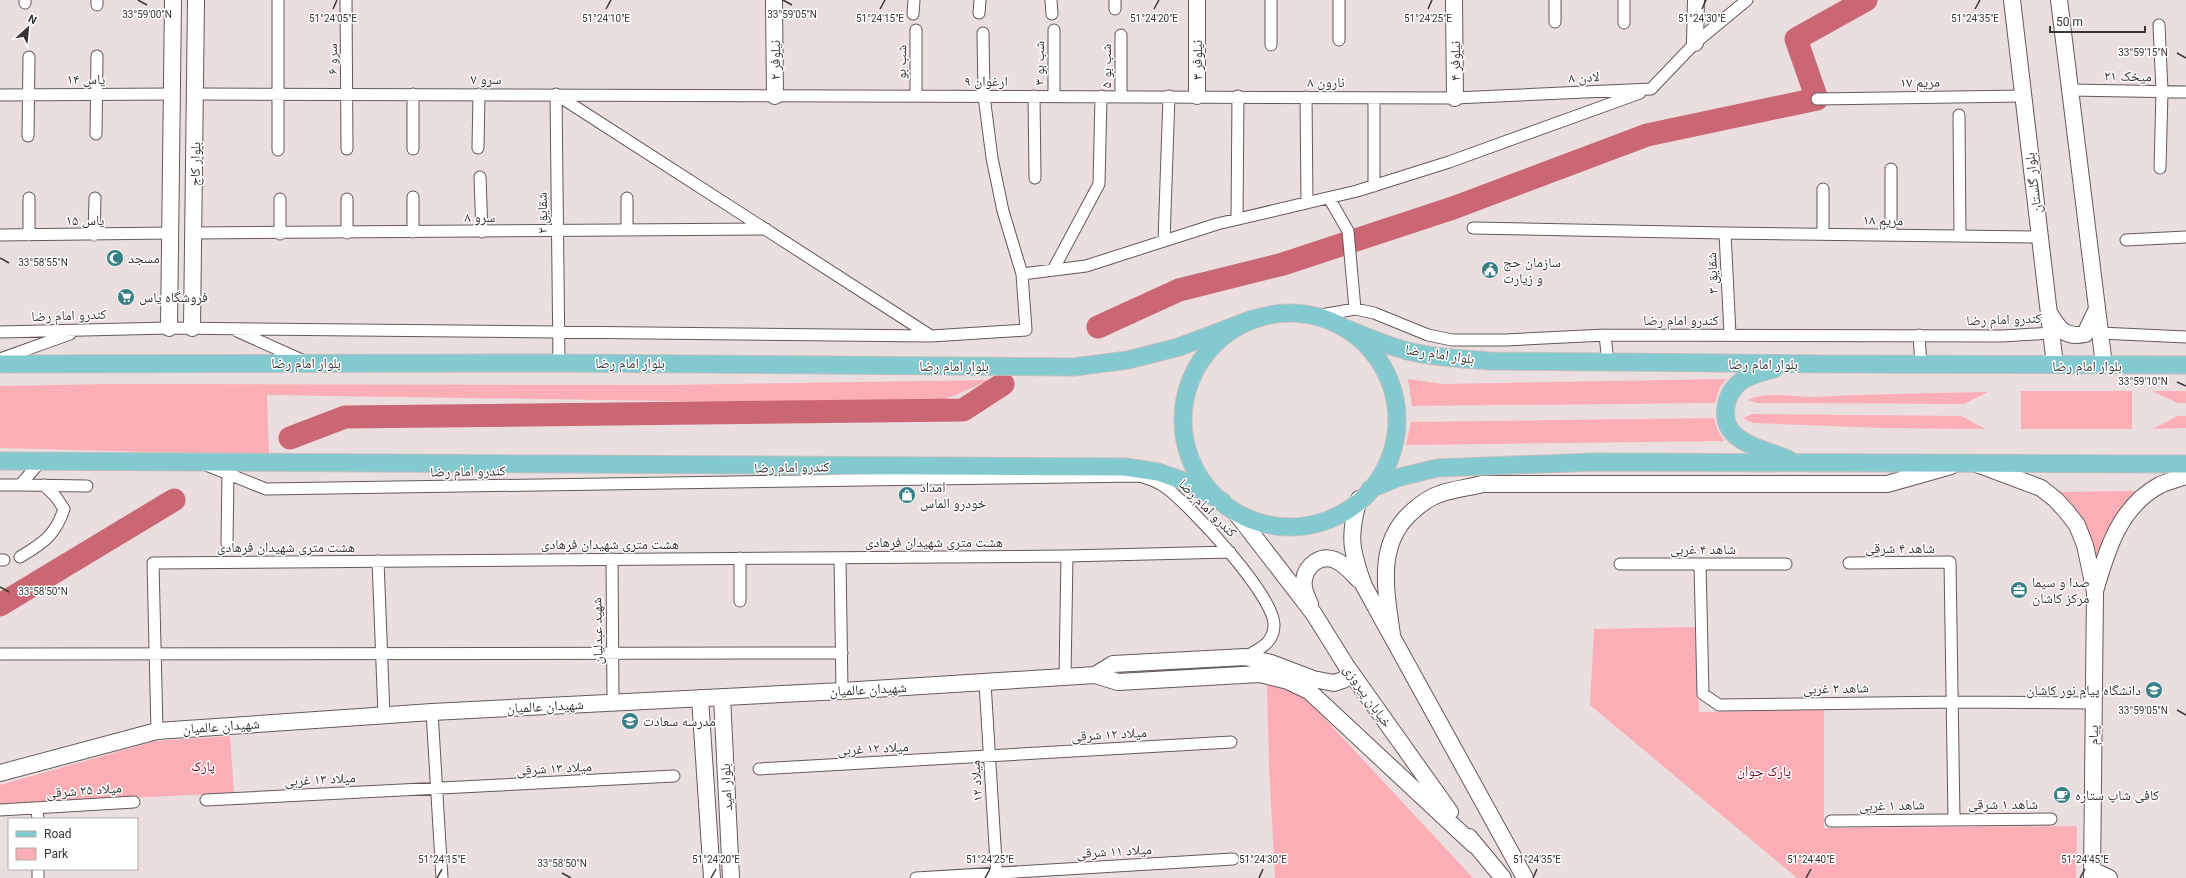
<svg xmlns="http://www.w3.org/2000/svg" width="2186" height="878" font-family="Roboto,'Noto Naskh Arabic',sans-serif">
<rect width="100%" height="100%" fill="#ebdedf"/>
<path fill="#fcaeb6" d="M 1408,379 L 1444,384 L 1726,379 L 1720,387 L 1715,403 L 1412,406 Z
M 990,380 L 932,405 L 267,395 L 269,455 L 0,448 L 0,386 L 106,384 L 664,385 Z
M 2021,391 L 2132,391 L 2132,429 L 2021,429 Z
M 2152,391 L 2186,391 L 2186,403 L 2178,403 Z
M 1988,392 L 1964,404 L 1757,403 L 1748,400 C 1768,391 1791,397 1814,397 C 1872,394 1930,393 1988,392 Z
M 1753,414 L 1961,416 L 1986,429 L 1883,428 L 1753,423 L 1743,418 Z
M 2177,416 L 2186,416 L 2186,428 L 2153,429 Z
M 1714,418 L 1717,429 L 1724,441 L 1406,445 L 1411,422 Z
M 2141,491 L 2098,563 L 2057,492 Z
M 1695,627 L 1699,712 L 1824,710 L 1824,828 L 2077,826 L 2076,878 L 1797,878 L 1590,705 L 1594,629 Z
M 1267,685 L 1300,692 L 1473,878 L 1275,878 L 1269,765 Z
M 230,736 L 234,793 L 0,804 L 0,785 L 156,741 Z"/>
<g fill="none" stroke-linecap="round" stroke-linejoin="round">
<path stroke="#cb6674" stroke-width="23" d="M 1098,327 L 1179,290 L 1283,264 L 1453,208 L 1647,135 L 1817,99 L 1796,39 L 1866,0
M 290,438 L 345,417 L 963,410 L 1003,384
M 0,605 L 174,500"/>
<g stroke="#645a5a" stroke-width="13">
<path id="street" d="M 97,0 L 97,5
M 346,0 L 347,149
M 1051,0 L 1052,14
M 1339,0 L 1339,40
M 25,3 L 25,0
M 1115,9 L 1115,0
M 979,13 L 980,0
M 913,14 L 914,0
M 1555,22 L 1555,0
M 1624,23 L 1624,0
M 2159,25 L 2162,91 L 2160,168
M 1054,30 L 1054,96
M 1121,35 L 1121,96
M 1271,45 L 1271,0
M 2070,90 L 2186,92
M 196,94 L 1455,98 L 1651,89 L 1695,43 L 1747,0
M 413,94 L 413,149
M 556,94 L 559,363
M 0,95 L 173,94
M 557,95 L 931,336
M 916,95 L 916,30
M 1034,96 L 1035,178
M 1306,97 L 1307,203
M 1817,99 L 2023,96
M 1959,115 L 1960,236
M 96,134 L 97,56
M 28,136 L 29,57
M 478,148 L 479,94
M 278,150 L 278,0
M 1891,169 L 1891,235
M 480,177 L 482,232
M 1374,186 L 1374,98
M 29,198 L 29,235
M 627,198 L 627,230
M 1329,198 L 1348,231 L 1355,309
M 280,199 L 280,234
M 1237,219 L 1238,96
M 1473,228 L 1725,233 L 2040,237
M 413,232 L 413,197
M 193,233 L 766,229
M 347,233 L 347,199
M 1725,233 L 1730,334
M 1823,234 L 1823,189
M 0,235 L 171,233
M 94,235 L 95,198
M 2126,240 L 2186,237
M 1164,241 L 1169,96
M 1053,270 L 1099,184 L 1101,96
M 1022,274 L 1086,266 L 1217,224 L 1357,191 L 1449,162 L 1640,93
M 1316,316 L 1355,309 L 1374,313 L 1428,335 L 1452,340 L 1506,340 L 1605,335 L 2003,336 L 2052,333
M 237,331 L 304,361
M 0,332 L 169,328 L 931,336 L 1026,330 L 1022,274 L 1003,211 L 992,158 L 984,96 L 983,33
M 2100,333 L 2186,337
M 1605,335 L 1608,363
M 1919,335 L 1921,365
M 0,359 L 70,334
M 206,465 L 266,489 L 1140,476 C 1149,479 1157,481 1165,487 C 1189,504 1276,597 1274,626 C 1273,644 1259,649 1245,657
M 0,485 L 20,485 L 41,461
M 20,485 L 87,486
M 227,543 L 228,474
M 20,557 C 43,543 55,536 64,509 L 56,497 L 44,485
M 840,558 L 842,691
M 612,559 L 613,702
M 0,560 L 4,560
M 378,561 L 384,715
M 1849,563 L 1950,562 L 1954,818
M 1620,564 L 1786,564
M 1700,564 L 1703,694 L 1719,705 L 1952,702 L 2094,703
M 740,601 L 740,558
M 0,654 L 842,653
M 1065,677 L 1067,556
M 985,683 L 997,878
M 432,712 L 442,878
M 157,731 L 153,563 L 1067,556 L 1230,552
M 759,769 L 1231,742
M 206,800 L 674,776
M 37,809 L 38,819
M 0,810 L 134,802
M 1831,821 L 2051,819
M 38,869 L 38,878
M 916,878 L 1233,859"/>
</g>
<g stroke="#645a5a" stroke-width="18">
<path id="secondary" d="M 774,0 L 775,96
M 1454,0 L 1455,98
M 2012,0 L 2055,365
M 2059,0 L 2104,365
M 1695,43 L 1696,0
M 1197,96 L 1197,0
M 2050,314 C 2059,330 2066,338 2085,334 L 2097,309
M 169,328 L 173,0
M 192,328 L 196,0
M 1977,464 L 2041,488 L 2055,499 L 2067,512 L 2077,525 L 2085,545 L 2095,592 L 2092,878
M 1359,499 C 1348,536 1351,551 1364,586 L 1525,878
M 1236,513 L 1314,614 L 1347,667 L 1450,812
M 2095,591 C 2107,550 2119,507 2160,485 C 2168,481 2177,479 2186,476
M 1310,604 C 1307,597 1302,588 1304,580 C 1306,565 1321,554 1335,560 C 1345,564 1352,573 1359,580
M 1392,635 C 1386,591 1375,542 1414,510 C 1422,503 1430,497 1440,494 C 1453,489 1468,488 1482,484 L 1887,484 L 1951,466
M 1095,675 L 1113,664 L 1245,657 L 1271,663 L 1313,679 L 1334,683 L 1343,680 L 1347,677 L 1349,671 L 1347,667
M 722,697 L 731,878
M 700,698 L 712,878
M 0,773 L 157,731 L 432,712 L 842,691 L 1095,675 L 1118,682 L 1260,674 L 1288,681 L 1309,691 L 1474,845
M 1469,837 L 1503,878
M 2092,870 L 2109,878"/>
</g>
<g stroke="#c0bebe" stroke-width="19">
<path id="primary" d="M1183 420a107 107 0 1 1 214 0a107 107 0 1 1-214 0Z
M 1345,328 C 1367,337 1389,347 1412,352 C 1438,358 1464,359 1490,361 L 1827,364 L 2186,365
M 0,364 L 559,363 L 1074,367 L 1128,360 L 1179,347 L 1253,319
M 1774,369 C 1763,372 1749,375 1740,382 C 1725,394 1719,421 1735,435 C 1748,447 1771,452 1788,459
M 0,461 L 1125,467 L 1158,472 L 1181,480 L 1222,501
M 1370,489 L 1400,477 L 1437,468 L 1594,462 L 2186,464"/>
</g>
<use href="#street" stroke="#fff" stroke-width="11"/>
<use href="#secondary" stroke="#fff" stroke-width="16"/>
<use href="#primary" stroke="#82cad0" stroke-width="17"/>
</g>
<path fill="none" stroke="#393434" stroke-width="1.5" d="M 138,0 L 147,5M 783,0 L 792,5M 333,9 L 337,0M 606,9 L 611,0M 880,9 L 885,0M 1154,9 L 1159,0M 1428,9 L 1432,0M 1702,9 L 1706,0M 1975,9 L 1980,0M 2177,53 L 2186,58M 0,258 L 9,263M 2177,382 L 2186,386M 0,587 L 9,592M 2177,710 L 2186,715M 562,873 L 571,878M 437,878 L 442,869M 711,878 L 716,869M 985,878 L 990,869M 1259,878 L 1263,869M 1533,878 L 1537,869M 1806,878 L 1811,869M 2080,878 L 2085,869"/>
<defs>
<g id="mosque-disc" transform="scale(0.9)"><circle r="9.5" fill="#377f86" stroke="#fff"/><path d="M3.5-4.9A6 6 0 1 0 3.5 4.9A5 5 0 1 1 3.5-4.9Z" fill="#fff"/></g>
<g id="civic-disc" transform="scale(0.9)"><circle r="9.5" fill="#377f86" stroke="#fff"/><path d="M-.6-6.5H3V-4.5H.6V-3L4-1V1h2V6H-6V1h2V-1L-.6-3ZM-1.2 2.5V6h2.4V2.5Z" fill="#fff"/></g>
<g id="supermarket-disc" transform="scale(0.9)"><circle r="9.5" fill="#377f86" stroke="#fff"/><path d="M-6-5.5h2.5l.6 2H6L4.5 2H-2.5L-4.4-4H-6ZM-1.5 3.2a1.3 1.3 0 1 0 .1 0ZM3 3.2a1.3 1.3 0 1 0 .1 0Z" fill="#fff"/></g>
<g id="shop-disc" transform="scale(0.9)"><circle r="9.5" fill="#377f86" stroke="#fff"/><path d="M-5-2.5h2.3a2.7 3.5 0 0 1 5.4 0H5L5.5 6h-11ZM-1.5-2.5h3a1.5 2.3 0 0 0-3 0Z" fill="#fff"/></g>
<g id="office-disc" transform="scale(0.9)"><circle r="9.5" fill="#377f86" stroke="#fff"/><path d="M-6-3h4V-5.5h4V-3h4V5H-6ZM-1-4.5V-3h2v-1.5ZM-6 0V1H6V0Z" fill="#fff"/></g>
<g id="university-disc" transform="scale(0.9)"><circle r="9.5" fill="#377f86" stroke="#fff"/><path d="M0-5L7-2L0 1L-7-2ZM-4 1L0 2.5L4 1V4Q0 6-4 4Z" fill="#fff"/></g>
<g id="school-disc" transform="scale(0.9)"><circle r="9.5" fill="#377f86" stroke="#fff"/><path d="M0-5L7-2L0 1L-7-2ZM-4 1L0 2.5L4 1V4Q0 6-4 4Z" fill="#fff"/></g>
<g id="cafe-disc" transform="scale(0.9)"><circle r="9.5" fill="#377f86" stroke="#fff"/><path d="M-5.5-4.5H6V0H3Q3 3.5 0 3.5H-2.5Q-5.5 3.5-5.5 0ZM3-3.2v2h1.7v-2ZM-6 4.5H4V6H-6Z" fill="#fff"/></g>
</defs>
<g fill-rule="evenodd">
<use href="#mosque-disc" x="115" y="258"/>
<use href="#civic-disc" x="1490" y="270"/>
<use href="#supermarket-disc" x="126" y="297"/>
<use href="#shop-disc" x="907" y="495"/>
<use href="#office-disc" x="2019" y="590"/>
<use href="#university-disc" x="2154" y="690"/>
<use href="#school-disc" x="630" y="721"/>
<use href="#cafe-disc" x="2062" y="795"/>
</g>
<g text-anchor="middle" stroke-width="3" stroke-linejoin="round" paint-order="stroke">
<g font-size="14" fill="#393434" stroke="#fff">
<text transform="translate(332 59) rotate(-91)" y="5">سرو ۶</text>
<text transform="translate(775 60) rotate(-90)" y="5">نیلوفر ۲</text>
<text transform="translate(1197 60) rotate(-90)" y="5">نیلوفر ۳</text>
<text transform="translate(1455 61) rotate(-90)" y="5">نیلوفر ۴</text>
<text transform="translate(901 62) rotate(-89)" y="5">شب بو</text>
<text transform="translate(1039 63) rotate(-90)" y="5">شب بو ۳</text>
<text transform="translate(1106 66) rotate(-90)" y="5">شب بو ۵</text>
<text transform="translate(2128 76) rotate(1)" y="5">میخک ۲۱</text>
<text transform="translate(1584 77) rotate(-3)" y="5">لادن ۸</text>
<text x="86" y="84">یاس ۱۴</text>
<text x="486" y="84">سرو ۷</text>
<text x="986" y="86">ارغوان ۹</text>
<text x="1326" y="87">نارون ۸</text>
<text transform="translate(1920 82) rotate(-1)" y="5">مریم ۱۷</text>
<text transform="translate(195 164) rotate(-89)" y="5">بلوار کاج</text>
<text transform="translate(2033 183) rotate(-97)" y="5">بلوار گلستان</text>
<text transform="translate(542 213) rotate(-91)" y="5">شقایق ۲</text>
<text x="480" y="222">سرو ۸</text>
<text x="85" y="225">یاس ۱۵</text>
<text transform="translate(1883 220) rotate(1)" y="5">مریم ۱۸</text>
<text transform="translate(1712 273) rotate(-92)" y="5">شقایق ۳</text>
<text transform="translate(69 315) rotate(-2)" y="5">کندرو امام رضا</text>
<text transform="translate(2004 319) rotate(-2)" y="5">کندرو امام رضا</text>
<text x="1681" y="325">کندرو امام رضا</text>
<text transform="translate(1440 354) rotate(8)" y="5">بلوار امام رضا</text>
<text x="306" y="368">بلوار امام رضا</text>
<text x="630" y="368">بلوار امام رضا</text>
<text x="1763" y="369">بلوار امام رضا</text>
<text x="954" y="371">بلوار امام رضا</text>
<text x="2087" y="371">بلوار امام رضا</text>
<text transform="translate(792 467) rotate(-1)" y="5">کندرو امام رضا</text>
<text transform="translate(468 471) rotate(-1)" y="5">کندرو امام رضا</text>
<text transform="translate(1208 508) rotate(45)" y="5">کندرو امام رضا</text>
<text x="934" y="547">هشت متری شهیدان فرهادی</text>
<text x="610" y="549">هشت متری شهیدان فرهادی</text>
<text x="286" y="552">هشت متری شهیدان فرهادی</text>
<text x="1900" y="553">شاهد ۴ شرقی</text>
<text x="1703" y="554">شاهد ۴ غربی</text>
<text transform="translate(597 631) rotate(-91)" y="5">شهید عبدلیان</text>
<text transform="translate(1836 688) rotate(-1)" y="5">شاهد ۲ غربی</text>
<text transform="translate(868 689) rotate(-3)" y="5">شهیدان عالمیان</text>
<text transform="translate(1368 696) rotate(55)" y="5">خیابان پیروزی</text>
<text transform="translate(545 706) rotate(-3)" y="5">شهیدان عالمیان</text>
<text transform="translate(221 726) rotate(-4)" y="5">شهیدان عالمیان</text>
<text transform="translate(1109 734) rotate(-3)" y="5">میلاد ۱۲ شرقی</text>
<text transform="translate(2093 735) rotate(-89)" y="5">پیام</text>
<text transform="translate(873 748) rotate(-3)" y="5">میلاد ۱۲ غربی</text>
<text transform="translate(554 768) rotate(-3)" y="5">میلاد ۱۳ شرقی</text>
<text transform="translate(320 779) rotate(-3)" y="5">میلاد ۱۳ غربی</text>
<text transform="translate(976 781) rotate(-94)" y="5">میلاد ۱۲</text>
<text transform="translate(726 787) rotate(-93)" y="5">بلوار امید</text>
<text transform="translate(84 790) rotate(-4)" y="5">میلاد ۲۵ شرقی</text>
<text x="2003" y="809">شاهد ۱ شرقی</text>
<text transform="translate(1892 805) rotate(-1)" y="5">شاهد ۱ غربی</text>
<text transform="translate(1114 851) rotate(-3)" y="5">میلاد ۱۱ شرقی</text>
</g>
<g font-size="14" fill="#393434" stroke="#fff" text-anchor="start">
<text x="128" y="263">مسجد</text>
<text x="1503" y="267">سازمان حج<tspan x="1503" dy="16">و زیارت</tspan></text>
<text x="139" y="302">فروشگاه یاس</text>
<text x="920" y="492">امداد<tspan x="920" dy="16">خودرو الماس</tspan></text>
<text x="2032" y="587">صدا و سیما<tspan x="2032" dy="16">مرکز کاشان</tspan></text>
<text x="2141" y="695" text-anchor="end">دانشگاه پیام نور کاشان</text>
<text x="643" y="726">مدرسه سعادت</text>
<text x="2075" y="800">کافی شاپ ستاره</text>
</g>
<g font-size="14" fill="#6a0a25" stroke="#fff">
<text x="203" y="771">پارک</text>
<text x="1764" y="776">پارک جوان</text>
</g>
</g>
<g font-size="10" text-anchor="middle" fill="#393434" stroke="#fff" stroke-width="3" stroke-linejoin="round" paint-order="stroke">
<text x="147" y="18">33°59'00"N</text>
<text x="792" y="18">33°59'05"N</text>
<text x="333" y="22">51°24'05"E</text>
<text x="606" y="22">51°24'10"E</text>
<text x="880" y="22">51°24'15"E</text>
<text x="1154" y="22">51°24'20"E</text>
<text x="1428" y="22">51°24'25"E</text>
<text x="1702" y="22">51°24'30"E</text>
<text x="1975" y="22">51°24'35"E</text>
<text x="2143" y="56">33°59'15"N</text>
<text x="43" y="266">33°58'55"N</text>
<text x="2143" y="385">33°59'10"N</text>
<text x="43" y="595">33°58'50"N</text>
<text x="2143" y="714">33°59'05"N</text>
<text x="442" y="863">51°24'15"E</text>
<text x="716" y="863">51°24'20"E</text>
<text x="990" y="863">51°24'25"E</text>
<text x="1263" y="863">51°24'30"E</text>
<text x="1537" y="863">51°24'35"E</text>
<text x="1811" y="863">51°24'40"E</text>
<text x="2085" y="863">51°24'45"E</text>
<text x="562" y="867">33°58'50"N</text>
</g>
<rect x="8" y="818" width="130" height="52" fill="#ffffff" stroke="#b0aeae"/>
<rect x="16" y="831" width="20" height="6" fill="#82cad0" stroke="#b0aeae"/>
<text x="44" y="838" font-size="12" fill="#393434">Road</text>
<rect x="16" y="848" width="20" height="12" fill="#fcaeb6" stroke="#b0aeae"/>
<text x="44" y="858" font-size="12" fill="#393434">Park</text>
<g transform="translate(28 28) rotate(27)" stroke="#ffffff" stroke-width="3" paint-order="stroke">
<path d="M0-3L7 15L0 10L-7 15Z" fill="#393434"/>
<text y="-6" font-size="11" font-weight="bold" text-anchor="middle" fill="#393434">N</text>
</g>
<path d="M2050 26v6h95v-6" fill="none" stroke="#393434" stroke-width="2"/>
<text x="2056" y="26" font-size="12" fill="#393434" stroke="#ffffff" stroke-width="3" paint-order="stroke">50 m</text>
</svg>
